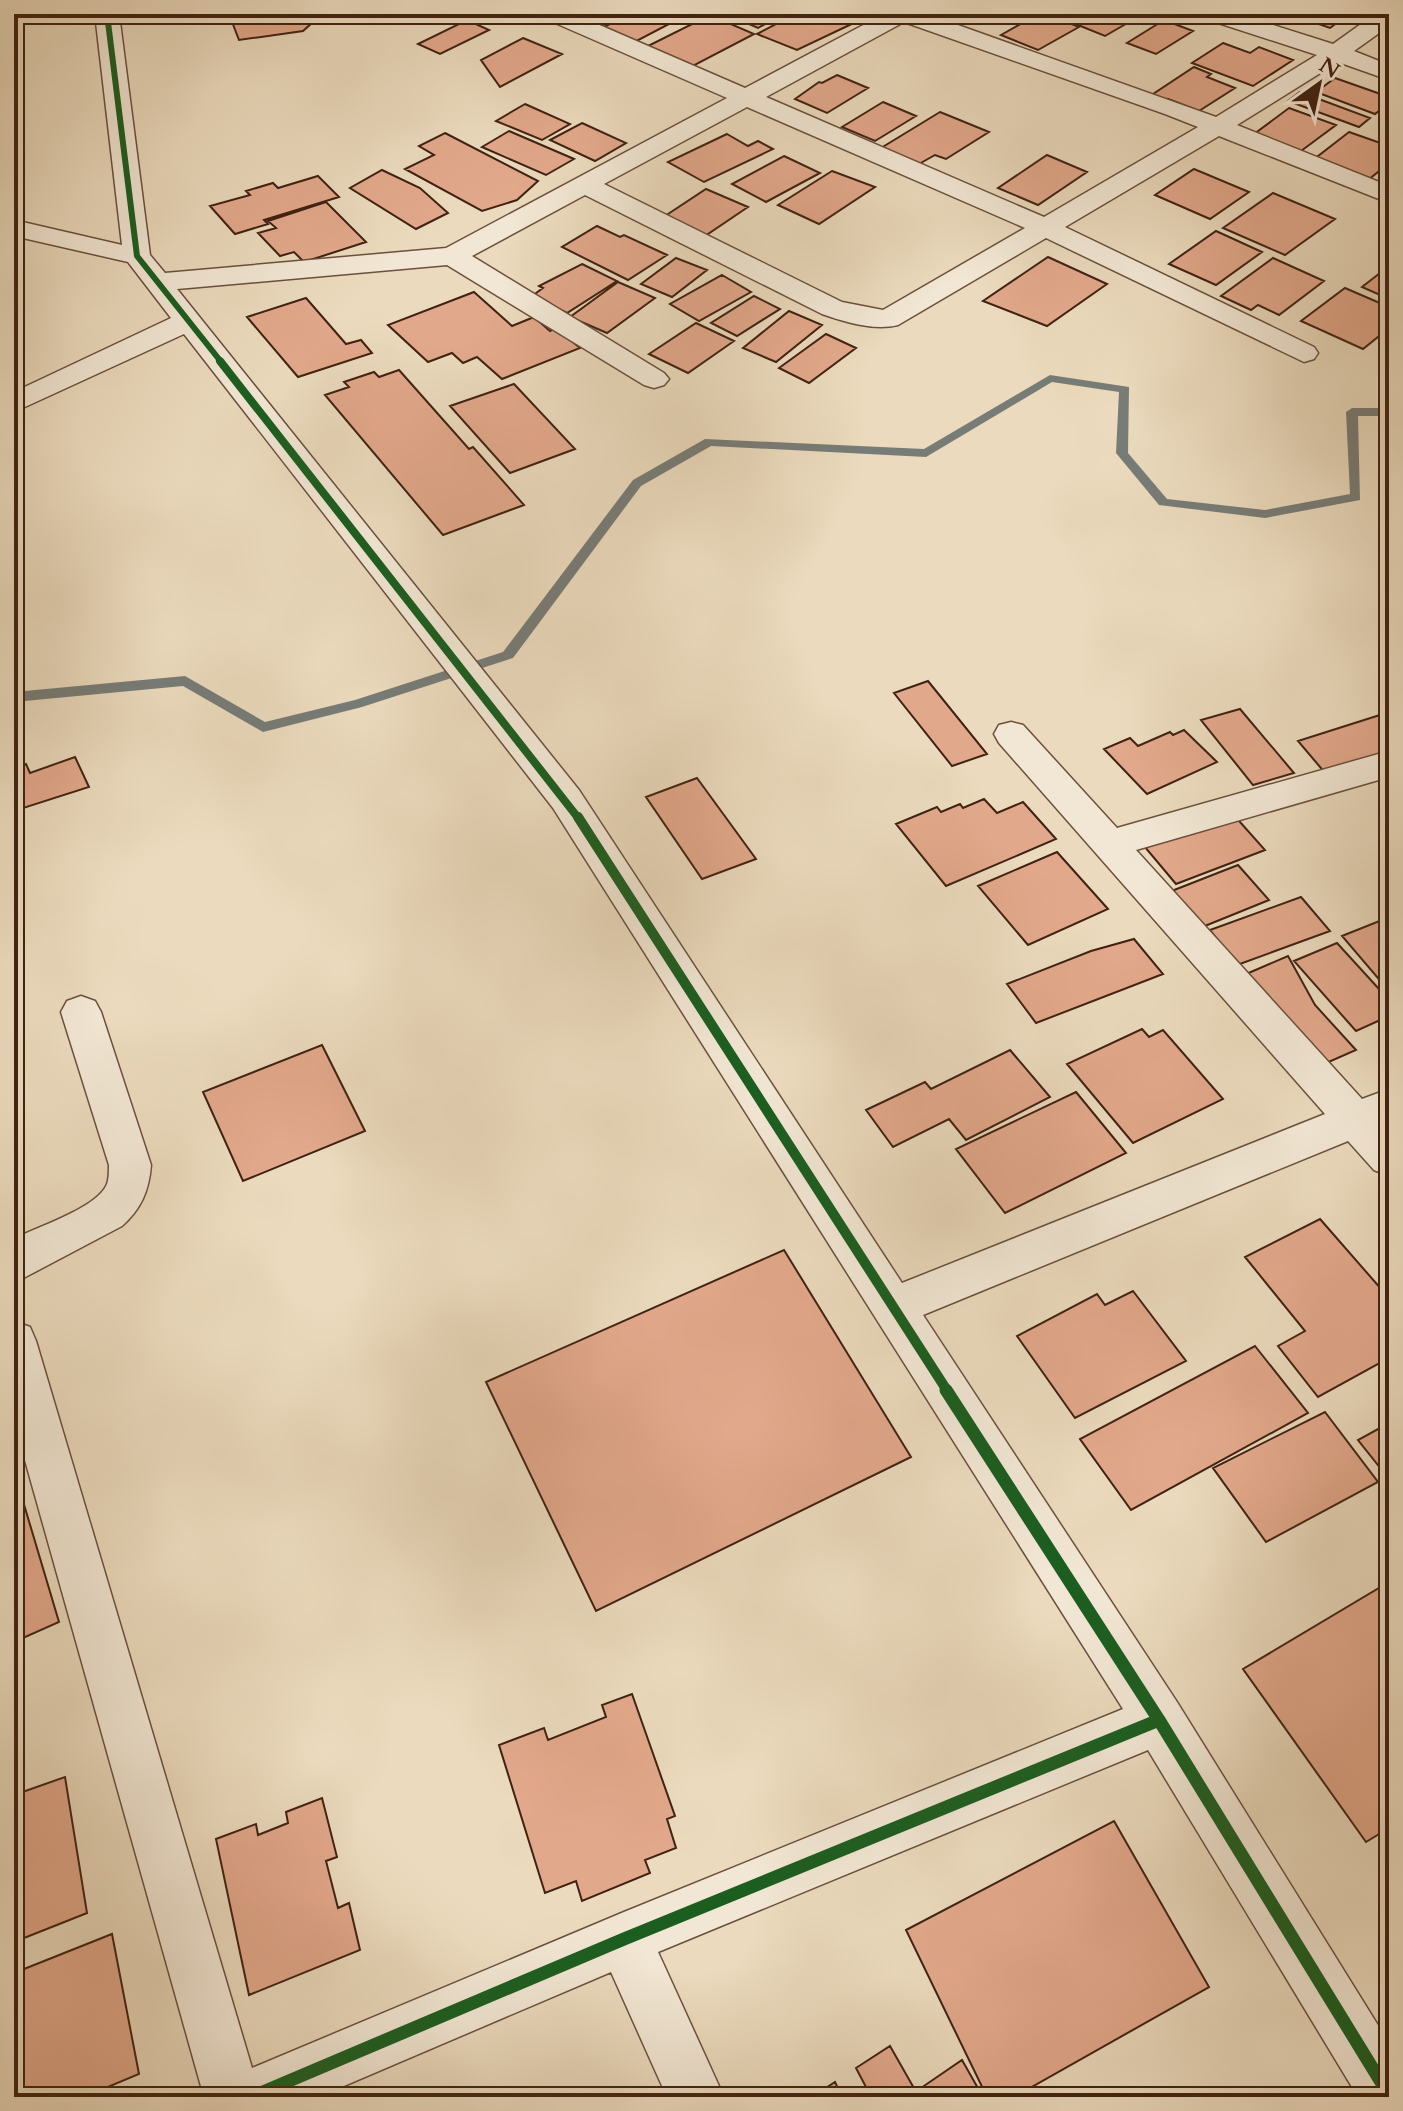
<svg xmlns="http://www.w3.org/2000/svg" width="1403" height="2111" font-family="Cardo,serif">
<rect width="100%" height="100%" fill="#ebdabd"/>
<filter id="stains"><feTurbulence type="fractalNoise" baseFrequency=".0025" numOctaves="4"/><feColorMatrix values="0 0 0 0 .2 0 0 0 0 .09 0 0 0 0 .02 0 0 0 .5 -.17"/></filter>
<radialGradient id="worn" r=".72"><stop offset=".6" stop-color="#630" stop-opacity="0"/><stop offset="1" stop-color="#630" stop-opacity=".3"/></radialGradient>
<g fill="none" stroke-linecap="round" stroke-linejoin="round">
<path fill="#777c77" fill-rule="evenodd" d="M 1050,375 L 1129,387 L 1128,453 L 1167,499 L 1265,510 L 1350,494 L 1346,412 L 1352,408 L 1389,408 L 1389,416 L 1358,416 L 1360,500 L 1265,518 L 1159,505 L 1116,453 L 1119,392 L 1052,382 L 926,457 L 711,446 L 641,486 L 513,658 L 362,707 L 263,732 L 183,686 L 14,702 L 14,692 L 185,676 L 265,722 L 355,700 L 503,652 L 633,480 L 705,439 L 924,449 Z"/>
</g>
<path fill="#e2a88b" stroke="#402212" stroke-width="2" d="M 229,14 L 322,14 L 303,31 L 239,40 Z
M 629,14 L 688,14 L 629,45 L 596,31 Z
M 726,14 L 783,14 L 758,28 Z
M 795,14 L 840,14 L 858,21 L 797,50 L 757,34 Z
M 1083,14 L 1143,14 L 1105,36 L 1078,25 L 1091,17 Z
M 1290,14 L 1349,14 L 1330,28 Z
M 710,15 L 754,34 L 689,68 L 644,48 Z
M 1050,15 L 1079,27 L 1038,50 L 1001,35 L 1031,18 L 1039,22 Z
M 467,20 L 489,30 L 440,54 L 418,44 Z
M 1164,20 L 1193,31 L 1156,54 L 1127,43 Z
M 523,38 L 562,54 L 500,87 L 481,60 Z
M 1223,43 L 1250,53 L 1259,47 L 1293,60 L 1253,86 L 1192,63 Z
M 1194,67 L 1211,74 L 1207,77 L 1235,88 L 1199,111 L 1168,99 L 1164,102 L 1150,96 Z
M 837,75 L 868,88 L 827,113 L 795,99 L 819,82 L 822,83 Z
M 1335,78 L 1389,97 L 1389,103 L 1375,114 L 1316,92 Z
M 1300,92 L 1370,118 L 1359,127 L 1288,101 Z
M 883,102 L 916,116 L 875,141 L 842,127 Z
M 525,104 L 570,124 L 542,140 L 496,121 Z
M 1289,108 L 1336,125 L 1297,154 L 1250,137 Z
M 940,112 L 989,132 L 946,159 L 935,155 L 919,164 L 881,148 Z
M 582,123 L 626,143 L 595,161 L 550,140 Z
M 509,131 L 574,159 L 546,175 L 482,147 Z
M 1349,132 L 1389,146 L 1389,163 L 1368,180 L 1313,160 Z
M 445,133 L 538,181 L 517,200 L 482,211 L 405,169 L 434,155 L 419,146 Z
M 727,134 L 748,146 L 758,141 L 773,149 L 704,182 L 668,162 Z
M 1047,155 L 1087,172 L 1038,205 L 998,188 Z
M 784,156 L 820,173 L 766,202 L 732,184 Z
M 1194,169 L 1249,192 L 1210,219 L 1155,195 Z
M 382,170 L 420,188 L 448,213 L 416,229 L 350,188 Z
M 832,171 L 875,187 L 819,224 L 778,205 Z
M 318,176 L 339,197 L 264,220 L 268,224 L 235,234 L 210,206 L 250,195 L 246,191 L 273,183 L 278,188 Z
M 706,189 L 748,207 L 702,238 L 659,220 Z
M 1273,193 L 1335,219 L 1285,255 L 1223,228 Z
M 326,202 L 366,242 L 304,262 L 294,252 L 280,256 L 258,233 L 276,228 L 268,221 Z
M 597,226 L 620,237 L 624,235 L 667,255 L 628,280 L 562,247 Z
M 1216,231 L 1262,252 L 1216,285 L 1169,264 Z
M 1048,257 L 1107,284 L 1047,326 L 983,301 Z
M 676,258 L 707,270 L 672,297 L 641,284 Z
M 1273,258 L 1324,281 L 1279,315 L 1258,305 L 1251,310 L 1221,296 Z
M 582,264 L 617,281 L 567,313 L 532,296 L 543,288 L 539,286 Z
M 1389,266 L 1389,299 L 1362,287 Z
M 722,275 L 751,292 L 699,321 L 670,304 Z
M 618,282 L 655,298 L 607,333 L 570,317 Z
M 1345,288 L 1389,307 L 1389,328 L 1363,349 L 1301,321 Z
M 474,292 L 512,326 L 534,317 L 550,331 L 556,328 L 580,348 L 502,379 L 477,357 L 463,363 L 452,353 L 428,362 L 388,325 Z
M 754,296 L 780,309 L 737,336 L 711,323 Z
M 306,298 L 346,344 L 361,340 L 372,353 L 298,377 L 247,317 Z
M 789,311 L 822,325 L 776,362 L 743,348 Z
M 696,323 L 734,341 L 688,373 L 649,354 Z
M 826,334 L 856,348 L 809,383 L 779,368 Z
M 399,370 L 469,449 L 473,447 L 524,505 L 443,535 L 325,395 L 349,387 L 344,382 L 374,372 L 379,377 Z
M 514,384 L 575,449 L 510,473 L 450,406 Z
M 928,681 L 987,754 L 952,766 L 894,693 Z
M 1240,709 L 1294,773 L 1253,785 L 1201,720 Z
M 1380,715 L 1389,725 L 1389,754 L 1326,774 L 1298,741 Z
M 1184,730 L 1217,762 L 1147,794 L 1104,749 L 1130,738 L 1138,746 L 1170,732 L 1173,735 Z
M 75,757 L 89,787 L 14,811 L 14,768 L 26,764 L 30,773 Z
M 697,778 L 756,859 L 702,879 L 646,797 Z
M 984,799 L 997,813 L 1023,802 L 1056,839 L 946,886 L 896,824 L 937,807 L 941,812 L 960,804 L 963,808 Z
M 1232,813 L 1265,850 L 1176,884 L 1144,846 Z
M 1057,852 L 1108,909 L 1028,945 L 978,886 Z
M 1238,865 L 1269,900 L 1195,930 L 1164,894 Z
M 1301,897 L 1330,931 L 1237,965 L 1210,930 Z
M 1382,920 L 1389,928 L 1389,991 L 1342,936 Z
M 1134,939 L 1163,974 L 1036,1023 L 1007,984 L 1091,951 Z
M 1337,943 L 1389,1000 L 1389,1016 L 1356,1031 L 1294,961 Z
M 1288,956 L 1315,1005 L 1356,1050 L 1315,1068 L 1237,978 Z
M 1142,1029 L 1149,1037 L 1163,1030 L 1223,1099 L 1133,1143 L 1067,1064 Z
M 322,1045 L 365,1131 L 243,1181 L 203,1092 Z
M 1010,1050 L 1050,1097 L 966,1140 L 949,1119 L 893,1147 L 866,1110 L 925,1082 L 931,1089 Z
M 1076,1092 L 1126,1153 L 1005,1213 L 956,1149 Z
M 1320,1219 L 1382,1290 L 1389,1287 L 1389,1358 L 1318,1397 L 1278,1346 L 1305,1331 L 1245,1257 Z
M 784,1250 L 911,1457 L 596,1611 L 486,1382 Z
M 1133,1291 L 1186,1361 L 1075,1418 L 1017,1336 L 1097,1294 L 1105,1305 Z
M 1255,1346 L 1308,1413 L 1131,1510 L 1080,1439 Z
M 1325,1412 L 1378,1482 L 1266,1542 L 1213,1468 Z
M 1389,1423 L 1389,1479 L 1358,1440 Z
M 17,1481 L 59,1622 L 14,1642 L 14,1482 Z
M 1389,1582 L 1389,1828 L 1366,1842 L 1243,1669 Z
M 632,1694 L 675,1816 L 667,1819 L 676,1848 L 645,1860 L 650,1873 L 582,1901 L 576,1881 L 545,1893 L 499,1745 L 544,1728 L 548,1740 L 606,1717 L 602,1705 Z
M 65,1777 L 87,1913 L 14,1942 L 14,1795 Z
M 322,1798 L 337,1857 L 326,1861 L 338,1908 L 349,1903 L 360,1950 L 249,1995 L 216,1839 L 256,1824 L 258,1835 L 288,1823 L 286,1812 Z
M 1114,1821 L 1209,1987 L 1014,2097 L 987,2097 L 906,1930 Z
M 112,1934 L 139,2074 L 84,2097 L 14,2097 L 14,1973 Z
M 890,2046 L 919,2097 L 856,2097 L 867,2089 L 856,2068 Z
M 962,2060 L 983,2097 L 921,2097 L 918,2090 Z
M 835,2082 L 842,2097 L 812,2097 Z"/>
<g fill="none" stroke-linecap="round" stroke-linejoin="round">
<g stroke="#6b503d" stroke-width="3">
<path id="street" d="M 95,14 L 119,14 L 150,255 L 165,273 L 446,248 L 727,98 L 546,19 L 542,14 L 574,14 L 745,88 L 884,14 L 927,14 L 1216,117 L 1317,55 L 1206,19 L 1202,14 L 1238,14 L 1333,44 L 1375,14 L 1389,14 L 1389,26 L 1354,51 L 1389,65 L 1389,80 L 1338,62 L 1237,125 L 1389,186 L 1389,203 L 1219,136 L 1065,227 L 1314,347 L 1318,353 L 1314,359 L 1304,362 L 1046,238 L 898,325 C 874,331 845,322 822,314 L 585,195 L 472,256 L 664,373 L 669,379 L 664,385 L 654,388 L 644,385 L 447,265 L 177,289 L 579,790 L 902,1283 L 1325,1114 L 999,743 L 994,734 L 999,725 L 1011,722 L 1023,725 L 1117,828 L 1389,751 L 1389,777 L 1136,850 L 1362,1099 L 1389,1089 L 1389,1124 L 1385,1125 L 1389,1129 L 1389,1176 L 1374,1170 L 1348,1141 L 923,1315 L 1177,1702 L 1389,2043 L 1389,2097 L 1358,2097 L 1148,1750 L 658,1952 L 724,2097 L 667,2097 L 611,1972 L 318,2097 L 204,2097 L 14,1421 L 14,1321 L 30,1327 L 36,1341 L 252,2068 L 624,1912 L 1123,1709 L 553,808 L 184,334 L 14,412 L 14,392 L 171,318 L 128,262 L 14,236 L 14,220 L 122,245 ZM 904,22 L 1165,114 L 1198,127 L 1044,217 L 766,97 ZM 747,107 L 1025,228 L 883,310 L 842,302 L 604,184 Z
M 81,996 L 95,1001 L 101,1012 L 151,1165 C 149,1191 141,1209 122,1226 L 14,1283 L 14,1239 C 36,1227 98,1208 107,1184 C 109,1179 109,1171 109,1165 L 61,1012 L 67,1001 Z"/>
</g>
<use href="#street" fill="#f2e7d4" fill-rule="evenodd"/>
<g stroke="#f2e7d4" stroke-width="9">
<path id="cycleway-far3" d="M 107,14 L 137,256 L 222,363"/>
</g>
<g stroke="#f2e7d4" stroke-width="12">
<path id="cycleway-far2" d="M 220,361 L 579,819"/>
</g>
<g stroke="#f2e7d4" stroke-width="15">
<path id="cycleway-far1" d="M 578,817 L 948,1392"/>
</g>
<g stroke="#f2e7d4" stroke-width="18">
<path id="cycleway" d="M 946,1390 L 1159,1720 L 1389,2095
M 251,2097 L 624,1939 L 1159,1720"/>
</g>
<use href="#cycleway-far3" stroke="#1b5e20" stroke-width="6"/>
<use href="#cycleway-far2" stroke="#1b5e20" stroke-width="8"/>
<use href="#cycleway-far1" stroke="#1b5e20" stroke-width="10"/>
<use href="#cycleway" stroke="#1b5e20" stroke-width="13"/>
</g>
<rect width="1403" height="2111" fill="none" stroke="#ebdabd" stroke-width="48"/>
<rect x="16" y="16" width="1371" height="2079" fill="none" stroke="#402212" stroke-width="4"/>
<rect x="24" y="24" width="1355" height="2063" fill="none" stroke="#402212" stroke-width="2"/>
<g transform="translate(1319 84) rotate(33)" stroke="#f2e7d4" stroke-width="6" paint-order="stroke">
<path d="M0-6L14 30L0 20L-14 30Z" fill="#402212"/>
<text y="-12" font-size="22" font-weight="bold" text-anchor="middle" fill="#402212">N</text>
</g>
<rect width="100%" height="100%" filter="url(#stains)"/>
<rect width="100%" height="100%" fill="url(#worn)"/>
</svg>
